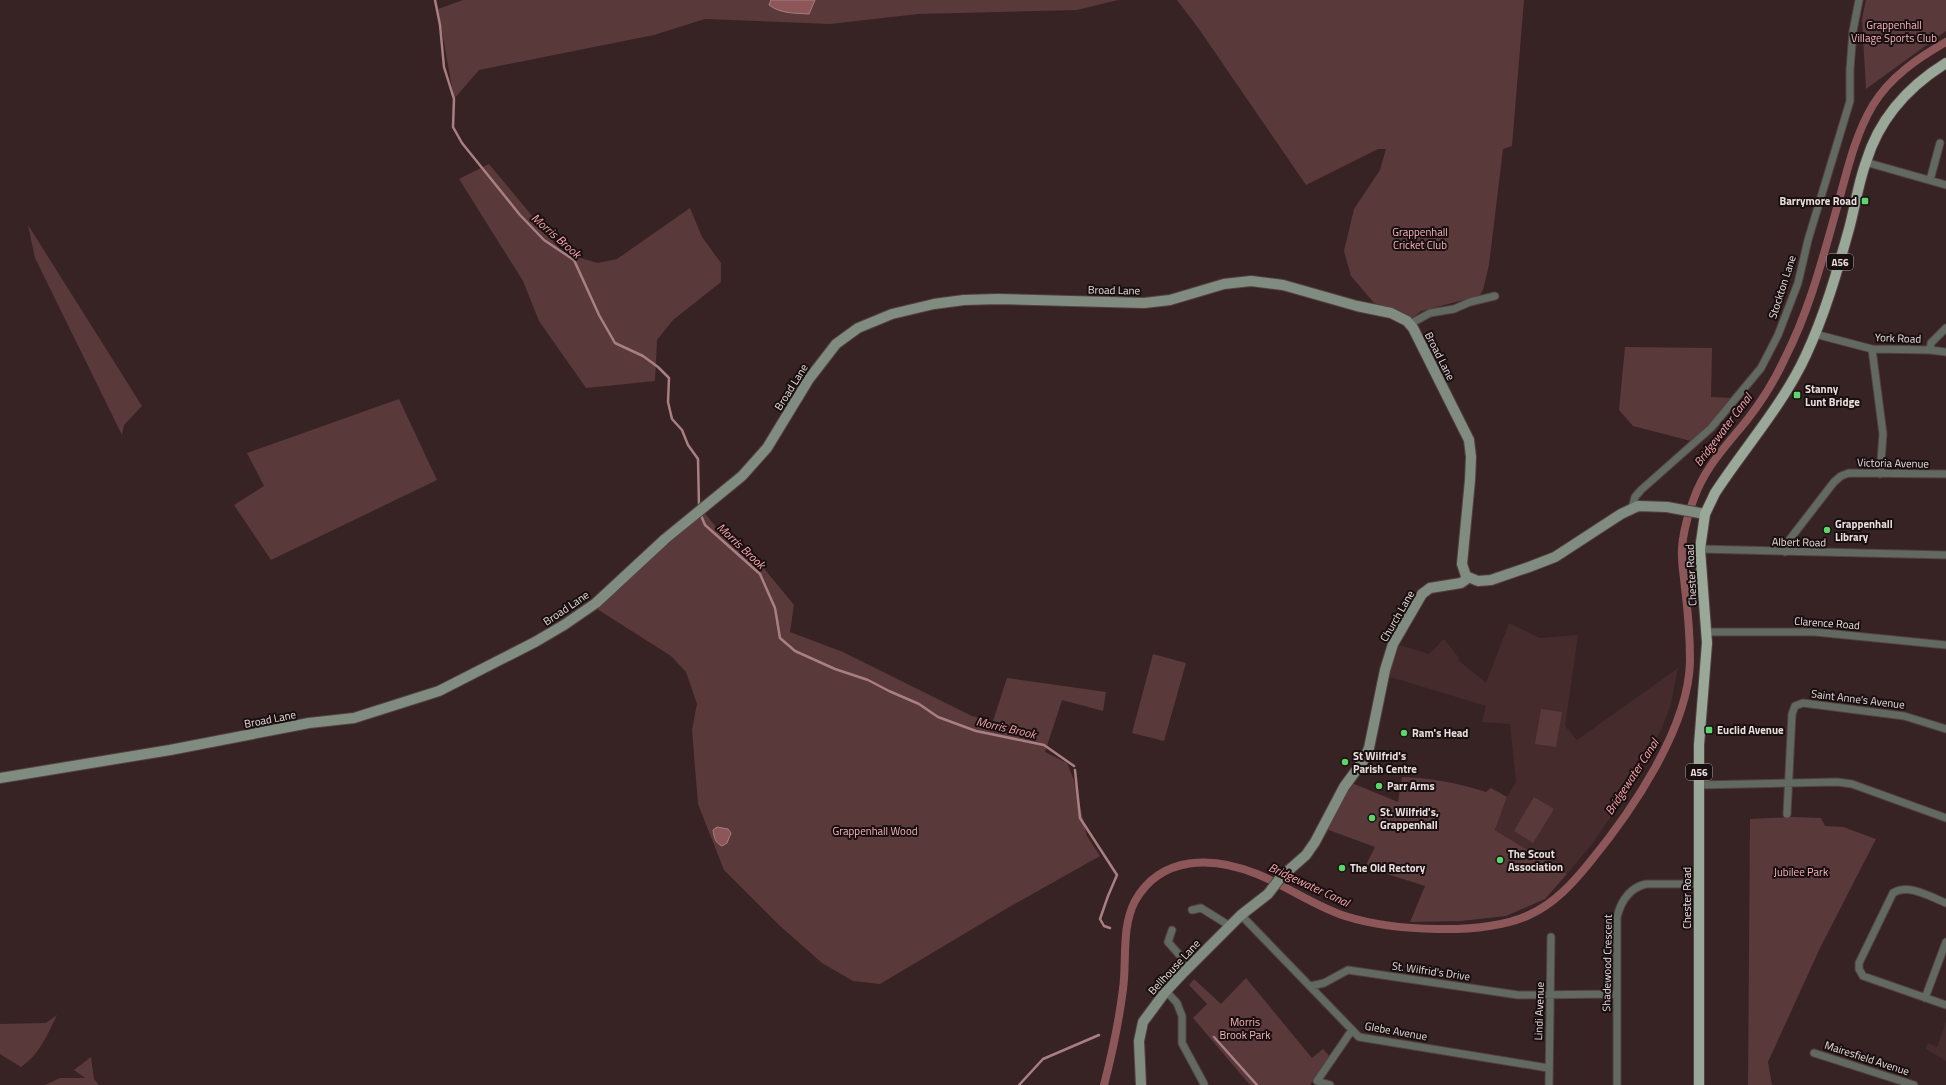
<svg xmlns="http://www.w3.org/2000/svg" width="1946" height="1085" font-family="'Titillium Web',sans-serif">
<rect width="100%" height="100%" fill="#372324"/>
<path fill="#452b2c" d="M 1509,623 L 1540,638 L 1578,635 L 1565,726 L 1577,740 L 1678,668 L 1671,704 L 1662,728 L 1627,793 L 1593,843 L 1567,874 L 1495,830 L 1507,797 L 1516,782 L 1510,724 L 1482,722 L 1486,706 L 1387,676 L 1396,644 L 1429,654 L 1444,639 L 1459,658 L 1458,660 L 1486,683 Z
M 1946,1022 L 1946,1061 L 1926,1049 L 1928,1043 L 1937,1047 Z"/>
<path fill="#5a393b" d="M 463,0 L 771,0 L 770,5 L 792,13 L 809,14 L 815,0 L 1118,0 L 1077,10 L 918,14 L 830,24 L 705,19 L 654,35 L 479,70 L 454,99 L 438,9 Z
M 1177,0 L 1524,0 L 1512,146 L 1503,149 L 1489,265 L 1483,290 L 1479,296 L 1421,311 L 1412,318 L 1398,310 L 1374,303 L 1351,276 L 1344,251 L 1354,209 L 1380,170 L 1386,149 L 1378,149 L 1306,185 L 1199,29 Z
M 1866,0 L 1946,0 L 1946,31 L 1866,89 L 1862,19 Z
M 489,164 L 563,253 L 598,263 L 617,259 L 690,208 L 702,237 L 721,263 L 721,282 L 673,320 L 657,340 L 655,381 L 586,388 L 539,321 L 523,281 L 459,179 Z
M 28,225 L 142,406 L 124,425 L 122,435 L 35,258 Z
M 1625,347 L 1712,348 L 1711,397 L 1732,398 L 1734,400 L 1691,441 L 1633,426 L 1619,410 Z
M 399,399 L 437,480 L 271,560 L 234,505 L 264,486 L 247,453 Z
M 703,511 L 717,528 L 757,560 L 794,605 L 790,632 L 843,652 L 972,716 L 993,721 L 1007,678 L 1106,692 L 1103,711 L 1062,700 L 1045,752 L 1067,763 L 1074,780 L 1087,836 L 1100,856 L 1011,906 L 880,984 L 853,981 L 822,963 L 779,925 L 724,870 L 698,804 L 692,730 L 697,704 L 686,672 L 671,656 L 597,609 Z
M 1153,654 L 1186,663 L 1164,741 L 1132,733 Z
M 1541,709 L 1562,712 L 1556,747 L 1535,744 Z
M 1402,777 C 1432,778 1458,783 1486,792 L 1491,788 L 1507,797 L 1495,830 L 1567,874 L 1545,899 L 1506,916 L 1461,921 L 1410,922 L 1425,886 L 1365,867 L 1375,847 L 1326,829 L 1352,783 L 1398,802 Z
M 1534,797 L 1554,809 L 1533,843 L 1514,831 Z
M 1793,817 L 1821,818 L 1825,826 L 1843,827 L 1876,839 L 1820,948 L 1768,1062 L 1772,1085 L 1748,1085 L 1750,819 Z
M 1246,978 L 1312,1058 L 1323,1049 L 1330,1057 L 1310,1085 L 1250,1085 L 1193,1018 L 1207,1004 L 1189,985 L 1194,979 L 1221,1004 Z
M 57,1015 C 47,1035 40,1054 21,1067 L 0,1054 L 0,1024 L 46,1023 Z
M 91,1057 L 94,1079 L 99,1085 L 45,1085 L 60,1078 L 85,1078 L 74,1070 Z"/>
<path fill="#8d575a" stroke="#a97f81" d="M 771,0 L 815,0 L 809,14 C 795,13 781,14 769,5 Z
M 717,827 L 728,829 L 731,833 L 727,843 L 722,846 C 715,843 714,837 713,830 Z"/>
<g fill="none" stroke-linecap="round" stroke-linejoin="round">
<path stroke="#a97f81" stroke-width="2.5" d="M 435,0 L 440,25 L 444,67 L 454,99 L 453,127 L 462,143 L 520,215 L 544,240 L 574,260 L 599,315 L 615,343 L 643,356 L 658,367 L 669,378 L 668,402 L 672,419 L 682,430 L 688,445 L 698,459 L 699,506
M 700,513 L 705,525 L 760,574 L 775,608 L 780,638 L 795,651 L 835,669 L 868,680 L 889,691 L 919,704 L 938,717 L 976,731 L 1044,745 L 1074,766
M 1075,770 L 1080,818 L 1117,875 L 1108,896 L 1100,919 L 1104,926 L 1110,928
M 1214,1037 L 1257,1085
M 1019,1085 L 1043,1059 L 1099,1035"/>
<path stroke="#8d575a" stroke-width="8" d="M 1104,1085 C 1112,1054 1119,1021 1123,989 C 1127,960 1121,928 1135,901 C 1161,855 1213,856 1257,874 C 1287,886 1314,906 1345,916 C 1392,931 1483,936 1529,915 C 1554,904 1573,883 1590,862 C 1631,812 1689,728 1690,661 C 1690,637 1688,612 1685,588 C 1684,575 1681,561 1682,548 C 1683,533 1688,515 1693,501 C 1704,468 1726,446 1747,420 C 1762,401 1775,380 1785,358 C 1810,309 1823,257 1838,204 C 1847,171 1855,135 1873,105 C 1890,77 1918,58 1946,42"/>
<g stroke="#544142" stroke-width="9">
<path id="street" d="M 1865,162 L 1946,185
M 1930,180 L 1940,143
M 1410,324 L 1430,313 L 1454,309 L 1470,302 L 1495,296
M 1815,334 L 1872,349 L 1930,350 L 1931,343 L 1946,328
M 1872,349 L 1883,434 L 1880,474
M 1930,350 L 1946,352
M 1632,508 L 1635,497 L 1641,490 L 1711,428 L 1761,368 L 1778,335 L 1798,283 L 1808,240 L 1850,101 L 1850,69 L 1853,31 L 1859,0
M 1700,549 L 1946,555
M 1785,552 L 1790,539 L 1834,482 L 1841,476 L 1849,473 L 1946,474
M 1707,632 L 1815,632 L 1946,645
M 1699,785 L 1837,782 L 1852,784 L 1946,818
M 1787,814 L 1792,714 L 1795,706 L 1803,703 L 1904,716 L 1946,729
M 1946,903 C 1931,897 1908,883 1893,893 L 1859,963 L 1859,969 L 1863,976 L 1946,1005
M 1192,910 L 1201,908 L 1230,926
M 1241,915 L 1359,1037 L 1548,1068
M 1172,930 L 1168,942 L 1190,967
M 1311,986 L 1324,983 L 1348,970 L 1518,995 L 1617,994
M 1166,991 L 1177,1003 L 1182,1016 L 1182,1043 L 1204,1084
M 1925,998 L 1946,942
M 1814,1053 L 1914,1085
M 1330,1085 L 1317,1081 L 1352,1030
M 1549,1085 L 1551,937
M 1617,1085 L 1617,917 C 1621,901 1629,888 1646,884 L 1699,884"/>
</g>
<g stroke="#544142" stroke-width="12">
<path id="secondary" d="M 0,778 L 170,750 L 309,723 L 354,718 L 439,691 L 535,642 L 564,625 L 596,603 L 665,539 L 742,476 L 767,448 L 809,379 L 836,344 L 858,328 L 892,314 L 934,304 L 964,300 L 998,299 L 1144,303 L 1170,300 L 1224,284 L 1251,281 L 1283,285 L 1357,306 L 1391,313 L 1407,321 L 1413,328 L 1469,440 L 1471,457 L 1470,480 L 1462,564 L 1466,576 L 1478,581 L 1491,580 L 1529,567 L 1555,557 L 1621,514 L 1638,506 L 1667,507 L 1705,514
M 1141,1085 L 1139,1041 L 1143,1022 L 1166,991 L 1182,974 L 1241,915 L 1268,894 L 1281,877 L 1306,855 L 1315,842 L 1344,787 L 1363,761 L 1369,748 L 1385,670 L 1393,644 L 1422,594 L 1430,588 L 1461,583 L 1468,578"/>
</g>
<g stroke="#544142" stroke-width="12">
<path id="primary" d="M 1699,1085 L 1699,745 L 1707,643 L 1700,549 L 1705,514 L 1715,493 C 1745,447 1783,405 1806,355 C 1825,314 1837,272 1849,229 C 1855,207 1858,184 1866,162 C 1879,119 1909,86 1946,63"/>
</g>
<use href="#street" stroke="#616961" stroke-width="7"/>
<use href="#secondary" stroke="#818c81" stroke-width="10"/>
<use href="#primary" stroke="#99a899" stroke-width="10"/>
</g>
<g fill="#5dd56d" stroke="#180f10" stroke-width="1.5">
<rect x="1861" y="197" width="8" height="8" rx="2"/>
<rect x="1793" y="391" width="8" height="8" rx="2"/>
<circle cx="1827" cy="530" r="4"/>
<rect x="1705" y="726" width="8" height="8" rx="2"/>
<circle cx="1404" cy="733" r="4"/>
<circle cx="1345" cy="762" r="4"/>
<circle cx="1379" cy="786" r="4"/>
<circle cx="1372" cy="818" r="4"/>
<circle cx="1500" cy="860" r="4"/>
<circle cx="1342" cy="868" r="4"/>
</g>
<g text-anchor="middle" stroke-width="4" stroke-linejoin="round" paint-order="stroke">
<g fill="#180f10" stroke="#ac9fa0" stroke-width="1">
<rect x="1827" y="254" width="26" height="16" rx="3"/>
<rect x="1686" y="764" width="26" height="16" rx="3"/>
</g>
<g font-size="10" font-weight="bold" fill="#ebdddd">
<text x="1840" y="266">A56</text>
<text x="1699" y="776">A56</text>
</g>
<g font-size="11" fill="#fab4b7" stroke="#180f10">
<text x="1894" y="29">Grappenhall<tspan x="1894" dy="13">Village Sports Club</tspan></text>
<text x="1420" y="236">Grappenhall<tspan x="1420" dy="13">Cricket Club</tspan></text>
<text x="875" y="835">Grappenhall Wood</text>
<text x="1801" y="876">Jubilee Park</text>
<text x="1245" y="1026">Morris<tspan x="1245" dy="13">Brook Park</tspan></text>
</g>
<g font-size="11" font-weight="bold" fill="#ebdddd" stroke="#180f10" text-anchor="start">
<text x="1857" y="205" text-anchor="end">Barrymore Road</text>
<text x="1805" y="393">Stanny<tspan x="1805" dy="13">Lunt Bridge</tspan></text>
<text x="1835" y="528">Grappenhall<tspan x="1835" dy="13">Library</tspan></text>
<text x="1717" y="734">Euclid Avenue</text>
<text x="1412" y="737">Ram's Head</text>
<text x="1353" y="760">St Wilfrid's<tspan x="1353" dy="13">Parish Centre</tspan></text>
<text x="1387" y="790">Parr Arms</text>
<text x="1380" y="816">St. Wilfrid's,<tspan x="1380" dy="13">Grappenhall</tspan></text>
<text x="1508" y="858">The Scout<tspan x="1508" dy="13">Association</tspan></text>
<text x="1350" y="872">The Old Rectory</text>
</g>
<g font-size="11" fill="#ebdddd" stroke="#180f10">
<text transform="translate(1782 287) rotate(-72)" y="4">Stockton Lane</text>
<text transform="translate(1114 290) rotate(1)" y="4">Broad Lane</text>
<text transform="translate(1898 338) rotate(2)" y="4">York Road</text>
<text transform="translate(1440 356) rotate(63)" y="4">Broad Lane</text>
<text transform="translate(791 387) rotate(-58)" y="4">Broad Lane</text>
<text transform="translate(1893 463) rotate(1)" y="4">Victoria Avenue</text>
<text transform="translate(1799 542) rotate(1)" y="4">Albert Road</text>
<text transform="translate(1691 575) rotate(-93)" y="4">Chester Road</text>
<text transform="translate(566 608) rotate(-34)" y="4">Broad Lane</text>
<text transform="translate(1397 616) rotate(-60)" y="4">Church Lane</text>
<text transform="translate(1827 623) rotate(4)" y="4">Clarence Road</text>
<text transform="translate(1858 699) rotate(7)" y="4">Saint Anne's Avenue</text>
<text transform="translate(270 719) rotate(-11)" y="4">Broad Lane</text>
<text transform="translate(1687 898) rotate(-90)" y="4">Chester Road</text>
<text transform="translate(1607 963) rotate(-89)" y="4">Shadewood Crescent</text>
<text transform="translate(1174 967) rotate(-47)" y="4">Bellhouse Lane</text>
<text transform="translate(1431 971) rotate(8)" y="4">St. Wilfrid's Drive</text>
<text transform="translate(1539 1011) rotate(-88)" y="4">Lindi Avenue</text>
<text transform="translate(1396 1031) rotate(10)" y="4">Glebe Avenue</text>
<text transform="translate(1867 1058) rotate(18)" y="4">Mairesfield Avenue</text>
</g>
<g font-size="12" font-style="italic" fill="#fba5aa" stroke="#180f10">
<text transform="translate(556 236) rotate(41)" y="4">Morris Brook</text>
<text transform="translate(1723 430) rotate(-53)" y="4">Bridgewater Canal</text>
<text transform="translate(741 546) rotate(43)" y="4">Morris Brook</text>
<text transform="translate(1006 728) rotate(13)" y="4">Morris Brook</text>
<text transform="translate(1632 777) rotate(-57)" y="4">Bridgewater Canal</text>
<text transform="translate(1309 885) rotate(25)" y="4">Bridgewater Canal</text>
</g>
</g>
</svg>
